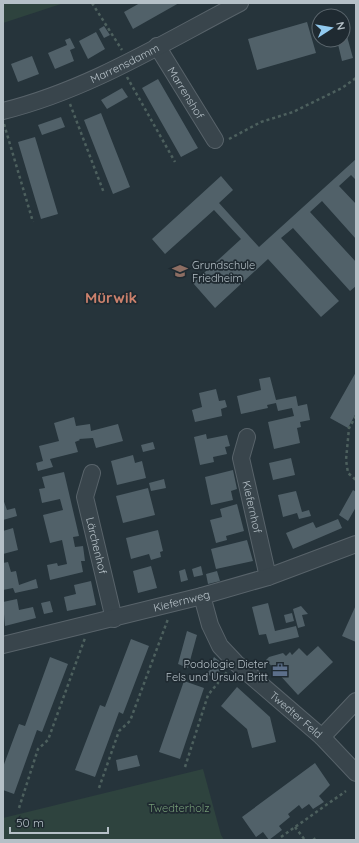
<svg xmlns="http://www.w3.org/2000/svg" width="359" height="843" font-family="Quicksand,sans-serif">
<rect width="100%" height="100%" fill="#26343b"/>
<path fill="#2e433e" d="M 3,3 L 64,3 L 3,23 Z
M 203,769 L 221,835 L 224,840 L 3,840 L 3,818 Z"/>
<path fill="#516169" d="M 140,3 L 179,3 L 133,29 L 124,12 Z
M 307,22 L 316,53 L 257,70 L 248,39 Z
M 343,22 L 353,58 L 342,61 L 337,40 L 343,40 Z
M 104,26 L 110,35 L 104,38 L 99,29 Z
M 96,32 L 105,49 L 88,59 L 79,41 Z
M 70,38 L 75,48 L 70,50 L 74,61 L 55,69 L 48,53 L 67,45 L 65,40 Z
M 32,56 L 39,74 L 18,82 L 11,64 Z
M 158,79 L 198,148 L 181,157 L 142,88 Z
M 122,88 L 128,97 L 107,109 L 101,100 Z
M 101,113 L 130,187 L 113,194 L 84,120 Z
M 61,117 L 65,127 L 42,135 L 38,125 Z
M 35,137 L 58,214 L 41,219 L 18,142 Z
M 356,159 L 356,180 L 351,175 L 339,186 L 356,204 L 356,239 L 322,201 L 310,212 L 356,262 L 356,286 L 350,291 L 293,228 L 281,238 L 339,301 L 321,317 L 268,259 L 215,308 L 193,283 L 241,239 L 214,210 L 165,254 L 152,239 L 221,176 L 233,190 L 219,203 L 259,247 Z
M 356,372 L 356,413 L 348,428 L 330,418 Z
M 270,377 L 276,400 L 296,396 L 298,406 L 307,404 L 310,420 L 300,422 L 301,427 L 297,428 L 300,443 L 274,449 L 268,422 L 294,416 L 292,408 L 278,411 L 276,403 L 267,405 L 268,408 L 241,414 L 237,396 L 261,390 L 259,379 Z
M 216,389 L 219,401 L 225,400 L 227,407 L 221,409 L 222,416 L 195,422 L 192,410 L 202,407 L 199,393 Z
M 74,417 L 76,426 L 90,424 L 91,431 L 118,424 L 123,441 L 96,448 L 93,438 L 79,439 L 80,440 L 75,442 L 78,452 L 50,459 L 53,467 L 38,471 L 36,463 L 43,461 L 39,446 L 59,441 L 54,423 Z
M 206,434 L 207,439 L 227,435 L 230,446 L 225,447 L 227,454 L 213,457 L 214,462 L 200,465 L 194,437 Z
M 153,442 L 155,449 L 143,452 L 141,445 Z
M 133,455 L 135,463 L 142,461 L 146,478 L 117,485 L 111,461 Z
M 291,458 L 295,475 L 273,480 L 269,463 Z
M 233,470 L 237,489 L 231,491 L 233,500 L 211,505 L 205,477 Z
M 64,472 L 79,536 L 73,537 L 75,547 L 83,546 L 85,561 L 81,561 L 83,572 L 50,580 L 47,565 L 57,563 L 58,566 L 67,564 L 62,540 L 50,543 L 43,515 L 63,510 L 60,499 L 42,503 L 39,489 L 45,488 L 42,477 Z
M 164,479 L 166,488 L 151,491 L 149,483 Z
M 148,488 L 155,515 L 123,523 L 116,496 Z
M 353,490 L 356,492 L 356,507 L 348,521 L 339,515 Z
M 296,491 L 302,512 L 309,510 L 311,516 L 299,519 L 297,513 L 283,517 L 278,495 Z
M 3,499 L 7,510 L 15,508 L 17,516 L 3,520 Z
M 237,504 L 244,531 L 226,536 L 227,540 L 216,543 L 210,520 L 222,517 L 220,509 Z
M 338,519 L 342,528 L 293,549 L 286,533 L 313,522 L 316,528 Z
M 13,528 L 18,550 L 3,554 L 3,531 Z
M 158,530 L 163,551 L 160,552 L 161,557 L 151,560 L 149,554 L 131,559 L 126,538 Z
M 247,540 L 253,561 L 216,569 L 211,549 Z
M 8,562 L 11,572 L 16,571 L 19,585 L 36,579 L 38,588 L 15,593 L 13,588 L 3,590 L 3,563 Z
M 151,566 L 157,588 L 138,593 L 133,571 Z
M 201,566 L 203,575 L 194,577 L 192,569 Z
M 185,569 L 188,580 L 181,582 L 179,571 Z
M 217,571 L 220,581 L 208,584 L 206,574 Z
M 91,581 L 96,605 L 67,611 L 64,597 L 76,594 L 74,585 Z
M 17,599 L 19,610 L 33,607 L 36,618 L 5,626 L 3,602 Z
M 50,601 L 53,612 L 44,614 L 41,603 Z
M 268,603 L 275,631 L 296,626 L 299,637 L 269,644 L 266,634 L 259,635 L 252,607 Z
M 356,605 L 356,642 L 342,636 Z
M 301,606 L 308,614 L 302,615 L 305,626 L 298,628 L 293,609 Z
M 292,613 L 294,621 L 286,623 L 284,615 Z
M 187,631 L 197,635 L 188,668 L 178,664 Z
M 131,639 L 149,646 L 123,714 L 119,712 L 95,777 L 75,770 L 100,705 L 105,707 Z
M 318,646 L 333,662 L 298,695 L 266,660 L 269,657 L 283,653 L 286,656 L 290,652 L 292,655 L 299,648 L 307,656 Z
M 50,657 L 68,664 L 42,732 L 37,730 L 14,794 L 3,790 L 3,767 L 19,724 L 25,726 Z
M 214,657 L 223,664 L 219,668 L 221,670 L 217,674 L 219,675 L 215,680 L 207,673 L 211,669 L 209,667 Z
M 184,681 L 204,688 L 180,759 L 159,752 Z
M 237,687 L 270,717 L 276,742 L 252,748 L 247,729 L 221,706 Z
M 137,755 L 140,766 L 118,771 L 116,760 Z
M 315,763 L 330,785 L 319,796 L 324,802 L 313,809 L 309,804 L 302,809 L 299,805 L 288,814 L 290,817 L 279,826 L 282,830 L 269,840 L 263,832 L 256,837 L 242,817 Z"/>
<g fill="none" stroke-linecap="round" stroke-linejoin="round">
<g stroke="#58636a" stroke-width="18">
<g id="street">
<path id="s1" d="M 157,46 L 215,140"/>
<path id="s2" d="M 3,111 C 88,90 163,43 240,3"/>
<path id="s3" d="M 247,437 L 241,458 L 268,577"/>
<path id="s4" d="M 92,473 L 85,497 L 114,619"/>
<path id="s5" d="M 202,596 L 210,625 L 220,646 L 236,663 L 322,737 L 356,773"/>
<path id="s6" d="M 3,645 L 202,596 L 268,577 L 356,544"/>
<path d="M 322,737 L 356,701"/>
</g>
</g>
<path stroke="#4d605e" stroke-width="2.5" stroke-dasharray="3 3" stroke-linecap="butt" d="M 92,3 L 122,50
M 127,77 L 175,162
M 70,104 L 104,193
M 4,124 L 33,222
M 229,139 L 261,122 L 293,112 L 342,88 L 356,78
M 356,416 L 349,428 L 346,460 L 348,473 L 356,480
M 185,767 L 208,695 L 227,672
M 99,788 L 119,731 L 130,721 L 168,619
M 19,808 L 38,749 L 48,740 L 85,638
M 295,827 L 305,840
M 281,837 L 346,791
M 313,840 L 316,838"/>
<use href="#street" stroke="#39454c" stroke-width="16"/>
</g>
<defs>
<g id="school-bare" transform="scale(1.2)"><path d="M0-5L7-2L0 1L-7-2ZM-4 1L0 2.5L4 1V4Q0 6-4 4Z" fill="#8d6e63" stroke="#1f2a31" stroke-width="2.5" paint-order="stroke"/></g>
<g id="office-bare" transform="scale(1.2)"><path d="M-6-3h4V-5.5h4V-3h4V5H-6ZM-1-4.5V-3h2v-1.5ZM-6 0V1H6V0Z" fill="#5c6f8a" stroke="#1f2a31" stroke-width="2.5" paint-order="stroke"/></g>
</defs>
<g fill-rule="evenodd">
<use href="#school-bare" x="180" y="271"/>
<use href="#office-bare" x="280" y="670"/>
</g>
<g text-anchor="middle" stroke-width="3.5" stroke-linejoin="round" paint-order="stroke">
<g font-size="11" fill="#b5c0c7" stroke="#1f2a31">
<text dy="4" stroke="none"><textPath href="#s2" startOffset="131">Marrensdamm</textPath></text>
<text dy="4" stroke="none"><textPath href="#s1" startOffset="55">Marrenshof</textPath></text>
<text dy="4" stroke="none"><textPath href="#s3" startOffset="72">Kiefernhof</textPath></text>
<text dy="4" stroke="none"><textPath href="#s4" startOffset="75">Lärchenhof</textPath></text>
<text dy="4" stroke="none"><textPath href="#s6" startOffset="184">Kiefernweg</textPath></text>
<text dy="4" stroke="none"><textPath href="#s5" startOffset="156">Twedter Feld</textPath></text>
</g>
<g font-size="11" fill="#b5c0c7" stroke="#1f2a31" text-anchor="start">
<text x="192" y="269">Grundschule<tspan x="192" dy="13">Friedheim</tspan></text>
<text x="268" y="668" text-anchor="end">Podologie Dieter<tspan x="268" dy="13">Fels und Ursula Britt</tspan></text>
</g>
<g font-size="11" fill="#759b76" stroke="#1f2a31">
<text x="179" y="812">Twedterholz</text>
</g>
<g font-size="15" font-weight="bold" fill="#cb816c" stroke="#1f2a31">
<text x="111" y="303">Mürwik</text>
</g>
</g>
<rect width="359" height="843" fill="none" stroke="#b5c0c7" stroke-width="8"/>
<g transform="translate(331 28) rotate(78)"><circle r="19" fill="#1f2a31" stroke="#5b666d"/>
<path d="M0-3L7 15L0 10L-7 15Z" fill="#92caef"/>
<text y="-6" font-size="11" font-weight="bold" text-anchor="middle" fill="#b5c0c7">N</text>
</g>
<path d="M10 827v6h98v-6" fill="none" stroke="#b5c0c7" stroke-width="2"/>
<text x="16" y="827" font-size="12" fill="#b5c0c7" stroke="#1f2a31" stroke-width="3" paint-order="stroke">50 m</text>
</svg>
